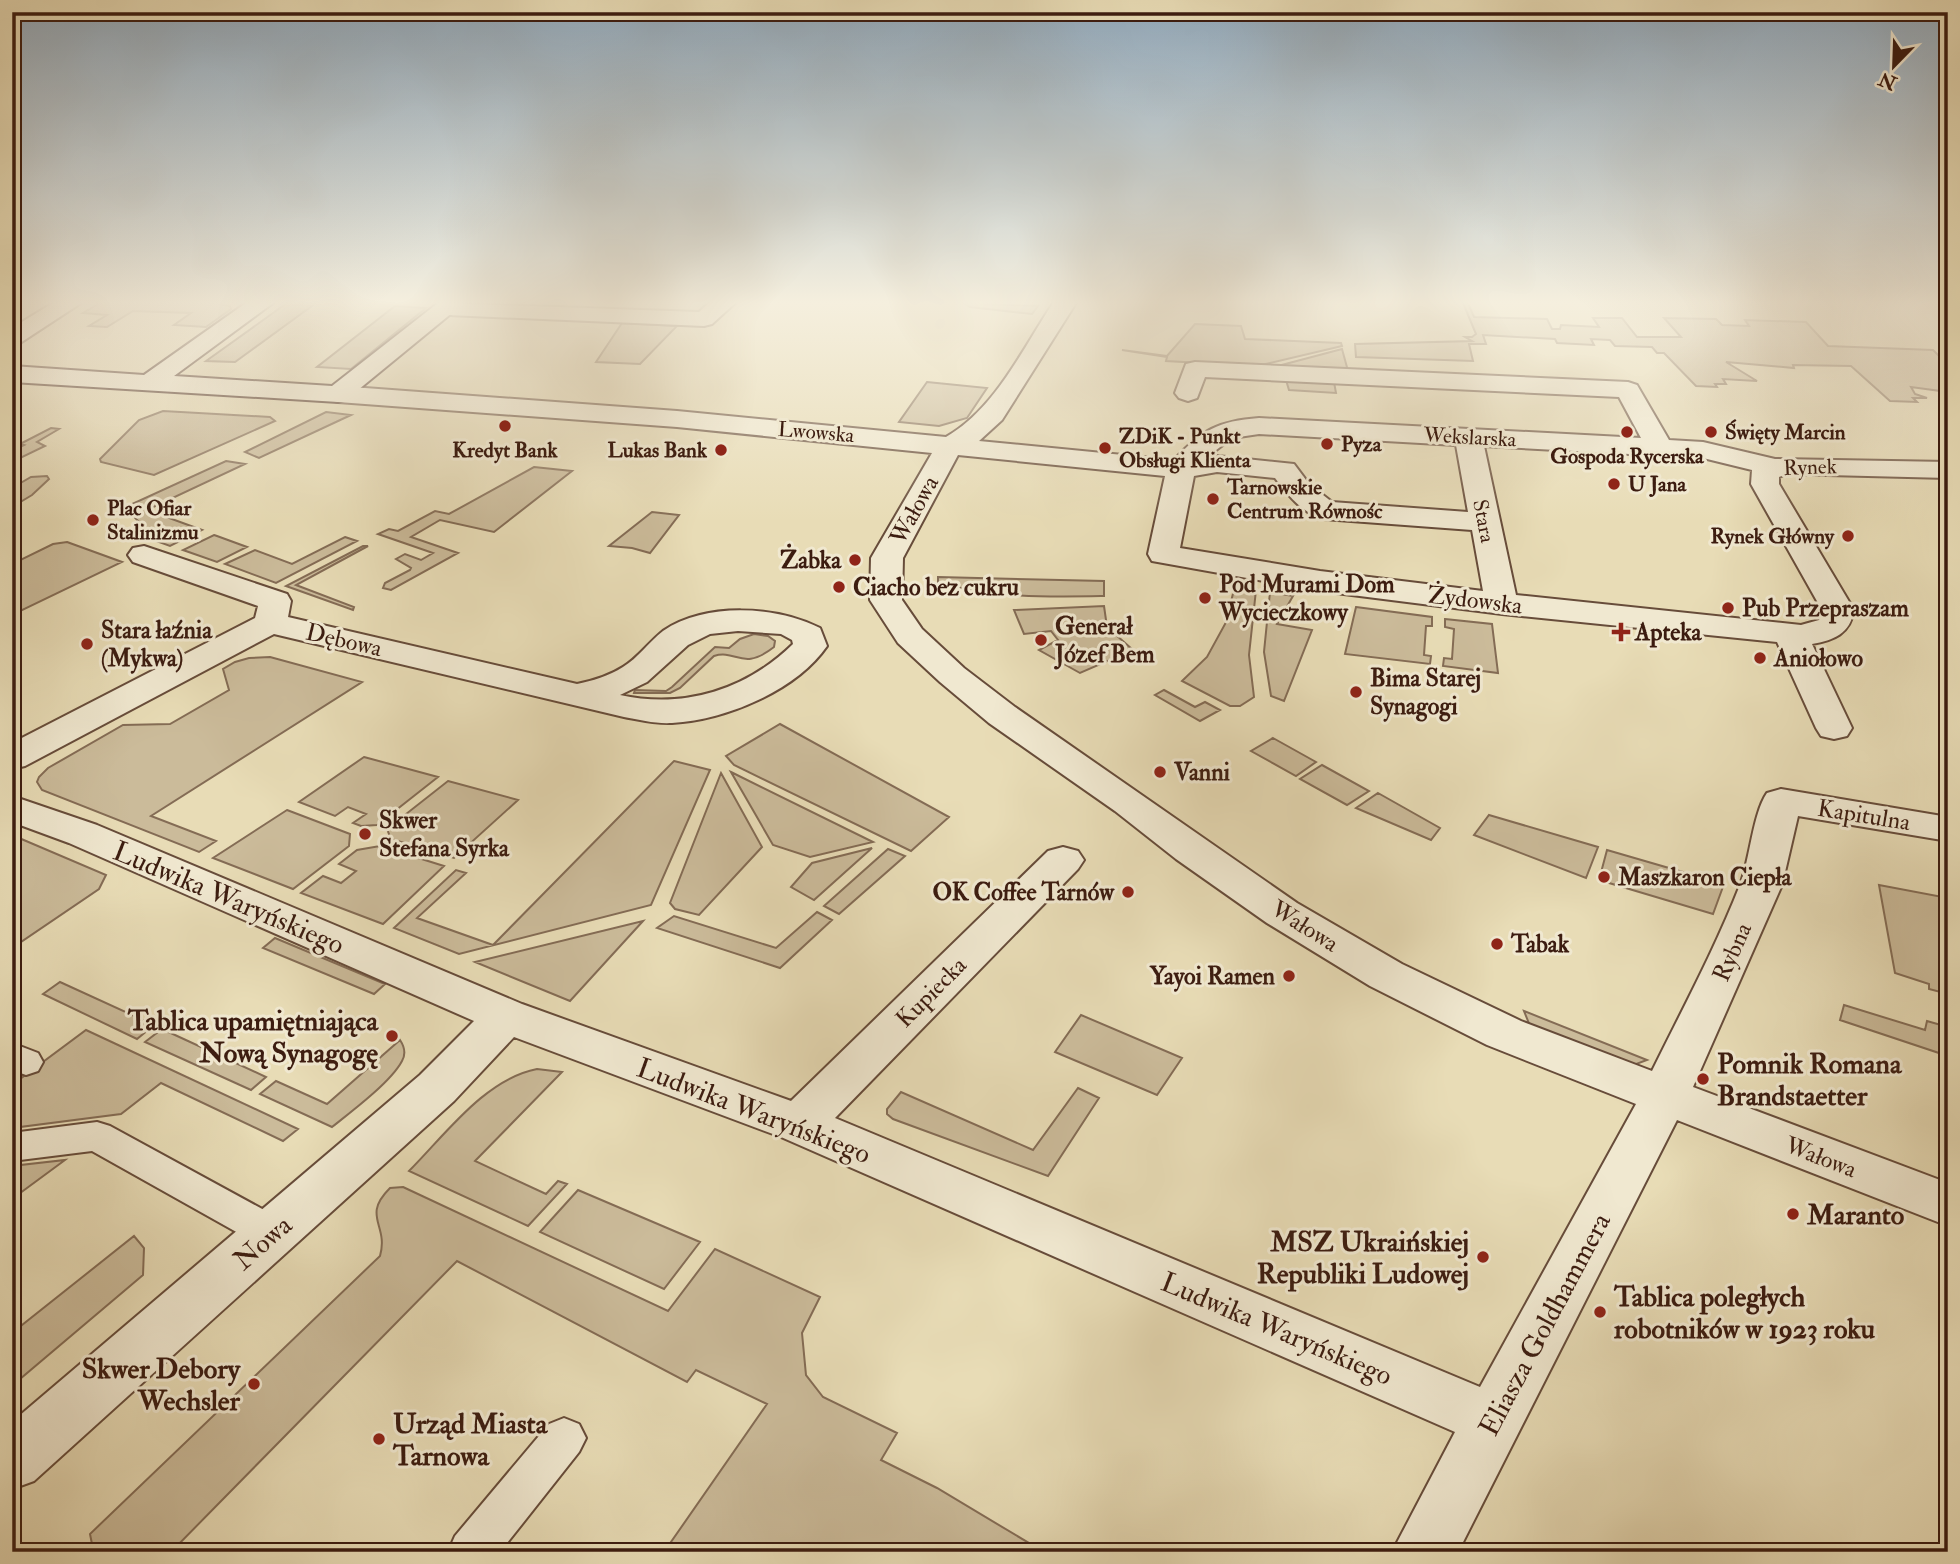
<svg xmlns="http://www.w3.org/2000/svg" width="1960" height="1564" font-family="'IM FELL Double Pica',serif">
<rect width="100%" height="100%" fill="#e8dcb6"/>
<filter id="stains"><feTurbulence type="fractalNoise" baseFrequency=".00286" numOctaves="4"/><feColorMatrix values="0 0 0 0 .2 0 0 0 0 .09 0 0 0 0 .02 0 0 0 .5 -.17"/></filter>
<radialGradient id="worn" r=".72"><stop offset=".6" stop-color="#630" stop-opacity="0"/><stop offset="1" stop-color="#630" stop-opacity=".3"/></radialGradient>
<path fill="#cbbb9a" stroke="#846c55" stroke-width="2" d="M 100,303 L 215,303 L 230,306 L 231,309 L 206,327 L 174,325 L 191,313 L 133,311 L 107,327 L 89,326 L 107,315 L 83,313 Z
M 287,303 L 316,303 L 235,362 L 206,361 Z
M 963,303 L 1038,306 L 1032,314 L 970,307 Z
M 1463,303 L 1468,303 L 1474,317 L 1547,319 L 1552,329 L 1560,329 L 1561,325 L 1599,327 L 1593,318 L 1622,318 L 1637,337 L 1681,337 L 1664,318 L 1716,319 L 1722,325 L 1749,326 L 1745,320 L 1806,322 L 1828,346 L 1933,350 L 1948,365 L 1948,392 L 1911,387 L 1915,394 L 1927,398 L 1913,398 L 1917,402 L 1890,401 L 1851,366 L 1793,365 L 1794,368 L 1726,362 L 1757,381 L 1723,379 L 1726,384 L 1715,384 L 1717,387 L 1696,386 L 1664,353 L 1657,353 L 1652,347 L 1615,346 L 1610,340 L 1591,339 L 1594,345 L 1557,343 L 1555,339 L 1483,335 L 1486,344 L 1469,344 L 1473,361 L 1356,357 L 1355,344 L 1472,341 L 1465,337 L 1472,337 L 1476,334 Z
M 395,306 L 426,308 L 351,369 L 317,367 Z
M 622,323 L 677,326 L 640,364 L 596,362 Z
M 1195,324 L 1241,326 L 1245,339 L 1341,343 L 1342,346 L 1257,366 L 1166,361 L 1167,357 L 1122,350 L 1167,356 Z
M 1342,349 L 1348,371 L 1274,367 Z
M 1286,380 L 1334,382 L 1336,393 L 1289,390 Z
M 927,382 L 987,388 L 967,418 L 939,426 L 899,422 Z
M 163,411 L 270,417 L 275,421 L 154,475 L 101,462 L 100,459 L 139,420 Z
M 326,412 L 351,415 L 259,458 L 245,452 Z
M 51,428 L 59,429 L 37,442 L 45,446 L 12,462 L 12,451 L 24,445 L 20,444 Z
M 226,461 L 245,464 L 147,510 L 202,530 L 170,546 L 156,541 L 128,510 L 132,504 Z
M 534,467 L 572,471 L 494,532 L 440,520 L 411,537 L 458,553 L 391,590 L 383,588 L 385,583 L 410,570 L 411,568 L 396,559 L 405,554 L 421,560 L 433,553 L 378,534 L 389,529 L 398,531 L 435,511 L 449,514 Z
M 47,476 L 49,479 L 32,495 L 12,507 L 12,488 L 31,477 Z
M 652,512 L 679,515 L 650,553 L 632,548 L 609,546 Z
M 214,535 L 217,536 L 247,547 L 217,562 L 183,550 Z
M 345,537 L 357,541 L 276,583 L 225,564 L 255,550 L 292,564 Z
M 67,542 L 122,562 L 12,615 L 12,564 L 53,544 Z
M 363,546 L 368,546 L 296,585 L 354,607 L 353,610 L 286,586 Z
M 938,577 L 1104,581 L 1104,596 C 1043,597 999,598 938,583 Z
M 1235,586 L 1256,590 L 1249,655 L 1254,697 L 1240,706 L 1230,706 L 1182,681 L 1207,657 L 1230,615 L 1228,613 Z
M 1270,592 L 1293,596 L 1277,624 L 1312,630 L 1284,701 L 1271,696 L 1264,652 Z
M 1104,606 L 1107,627 L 1133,650 L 1080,673 L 1039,650 L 1058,640 L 1051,631 L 1024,634 L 1014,610 Z
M 1356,607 L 1432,617 L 1432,626 L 1426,626 L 1424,655 L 1431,656 L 1430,664 L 1345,654 Z
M 1445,619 L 1492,624 L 1498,673 L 1443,666 L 1444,658 L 1452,659 L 1454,629 L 1445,627 Z
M 754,634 L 768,636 L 775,641 L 774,647 C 742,672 737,649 714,656 L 680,688 L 670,693 L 634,693 L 635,690 L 666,691 L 672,687 L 715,647 L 729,648 L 740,639 Z
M 270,657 L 362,682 L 151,816 L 216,841 L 199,852 L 42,790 L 37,782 L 39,777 L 48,768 L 123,725 L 170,724 L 229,690 L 223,669 L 235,662 L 249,658 Z
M 1164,690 L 1195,707 L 1205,702 L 1220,710 L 1200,721 L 1155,695 Z
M 780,724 L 949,817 L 911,851 L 734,765 L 726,756 Z
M 1273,738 L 1316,762 L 1296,776 L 1251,751 Z
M 364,757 L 438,777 L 377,825 L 361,826 L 353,823 L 366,814 L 348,807 L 335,816 L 299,802 Z
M 674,761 L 710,770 L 651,905 L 459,954 L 394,928 L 456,870 L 466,873 L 417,918 L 493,945 Z
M 1322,765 L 1369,791 L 1347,805 L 1300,779 Z
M 731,772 L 873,842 L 810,857 L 773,845 Z
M 721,773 L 762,847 L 699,915 L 675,909 L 670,903 Z
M 448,781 L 518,800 L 454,858 L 391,839 L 387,829 Z
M 1378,793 L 1440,828 L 1431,840 L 1356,808 Z
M 287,810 L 350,834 L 349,846 L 293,889 L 213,858 Z
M 1489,815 L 1598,847 L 1586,878 L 1474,835 Z
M 12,835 L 106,875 L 99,889 L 12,948 Z
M 380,846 L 444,866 L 383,924 L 301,893 L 323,876 L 341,883 L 356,871 L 339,864 L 357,850 Z
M 872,848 L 814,900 L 791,887 L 812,863 Z
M 888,849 L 905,856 L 839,914 L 824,906 Z
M 1607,850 L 1724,884 L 1713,914 L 1599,880 Z
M 1879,885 L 1948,898 L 1948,994 L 1929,989 L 1929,984 L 1895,973 Z
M 817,912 L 832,920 L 780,968 L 657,928 L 674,916 L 776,948 Z
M 643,921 L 570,1001 L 475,962 Z
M 275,938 L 385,984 L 374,994 L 263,948 Z
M 60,982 L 154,1025 L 137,1039 L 43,994 Z
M 1844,1005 L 1925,1030 L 1927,1021 L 1948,1027 L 1948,1056 L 1840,1020 Z
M 1524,1011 L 1647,1060 L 1631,1066 L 1530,1026 Z
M 1081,1015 L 1182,1058 L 1157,1095 L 1055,1052 Z
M 162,1029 L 266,1077 L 251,1090 L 145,1042 Z
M 86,1030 L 298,1129 L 283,1141 L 161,1083 L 121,1114 L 12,1128 L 12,1085 Z
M 400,1040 C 404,1046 406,1054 402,1061 C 391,1082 351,1112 332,1127 L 260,1094 L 276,1081 L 327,1104 Z
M 537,1069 L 562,1072 L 475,1161 L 546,1194 L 558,1181 L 567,1184 L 528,1226 L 409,1171 C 445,1135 485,1079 537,1069 Z
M 1078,1088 L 1099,1098 L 1048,1176 L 893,1119 L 887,1114 L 887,1109 L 901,1092 L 1033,1150 Z
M 65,1160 L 12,1199 L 12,1166 Z
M 403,1187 L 668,1311 L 715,1249 L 820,1297 L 802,1333 L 806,1375 L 823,1397 L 897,1433 L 881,1460 L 937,1488 L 1044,1552 L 664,1552 L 767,1404 L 696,1370 L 687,1382 L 457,1261 L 171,1552 L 98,1552 L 93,1549 L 90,1534 L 380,1256 C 389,1224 361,1217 390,1188 Z
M 578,1190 L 700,1242 L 664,1289 L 540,1232 Z
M 134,1236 L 144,1248 L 143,1275 L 20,1379 L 12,1380 L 12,1333 Z"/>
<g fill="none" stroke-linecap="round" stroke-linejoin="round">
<g stroke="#674c3a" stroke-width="4">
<path id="lane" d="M 12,1043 L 38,1053 L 43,1062 L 38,1071 L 26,1075 L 12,1070 Z
M 97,1122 L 110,1126 L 286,1222 L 291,1233 L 286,1244 L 272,1249 L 258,1244 L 92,1151 L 12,1161 L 12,1133 Z
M 564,1418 L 579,1424 L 586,1438 L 579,1452 L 500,1552 L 448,1552 L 455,1536 L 549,1424 Z"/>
</g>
<g stroke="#674c3a" stroke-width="4">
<path id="street" d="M 53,303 L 81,303 L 20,343 L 12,345 L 12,328 Z
M 440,303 L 699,312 L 709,303 L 735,303 L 712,324 L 704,326 L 448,315 L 440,313 L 437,308 Z
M 1053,303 L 1076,303 L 1002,420 L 979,441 L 1174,460 C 1202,430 1218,421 1259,418 L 1641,438 L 1619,397 L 1205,377 L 1197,398 L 1188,401 L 1179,398 L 1175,393 L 1186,364 L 1195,362 L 1628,382 L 1637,385 L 1669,440 L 1703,442 L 1775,459 L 1948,462 L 1948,478 L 1787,474 L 1779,477 L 1779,484 L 1854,610 C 1850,634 1834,640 1812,644 L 1852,728 L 1847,736 L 1834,739 L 1821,736 L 1816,728 L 1777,642 L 1502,614 L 1320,591 L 1152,561 L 1148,554 L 1165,476 L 958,455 L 903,558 L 902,600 L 922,629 L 964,668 L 1015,707 L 1297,903 L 1402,964 L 1521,1021 L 1652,1071 C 1682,1010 1715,949 1740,885 C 1750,859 1753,813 1767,793 L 1781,789 L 1948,817 L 1948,841 L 1798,816 L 1782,885 L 1693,1087 L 1948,1183 L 1948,1226 L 1677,1120 L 1458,1552 L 1392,1552 L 1455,1432 L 781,1137 L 514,1037 L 454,1101 L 34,1481 L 12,1489 L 12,1422 L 420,1075 L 474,1021 L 69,843 L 12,822 L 12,796 L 97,825 L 522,1004 L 791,1101 L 1048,851 L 1063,847 L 1078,851 L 1084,860 L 1078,869 L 835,1118 L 1480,1387 L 1636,1104 L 1487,1045 L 1370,986 L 1267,923 L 1176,859 L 1115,811 L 989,723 L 940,682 L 898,643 L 870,600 L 871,558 L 932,453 L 677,427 L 338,402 L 329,399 L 325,394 L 329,389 L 338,386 L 677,411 L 946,437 C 995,409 1022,350 1053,303 ZM 1259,434 L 1456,445 L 1468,512 L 1332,502 L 1309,484 L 1294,464 L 1217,456 L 1207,457 L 1232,438 ZM 1484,446 L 1703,458 L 1752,470 L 1751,484 L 1822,610 L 1819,620 L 1801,625 L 1516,595 ZM 1217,472 L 1275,478 C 1288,495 1303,514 1324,519 L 1472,530 L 1483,591 L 1320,571 L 1180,548 L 1194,476 Z
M 144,546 L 287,594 L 291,601 L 288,617 L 577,684 C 592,681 609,676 623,667 C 638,658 649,642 663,631 C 706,602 776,606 820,628 L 827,646 C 796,691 725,720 672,723 C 656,724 640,720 624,717 L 274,634 L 25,766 L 12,769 L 12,743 L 255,618 L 258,606 L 133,562 L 128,555 L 133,548 ZM 738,631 L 781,634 L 792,640 L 793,644 C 746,690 684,709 620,695 L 647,682 L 688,645 L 710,634 Z"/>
</g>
<g stroke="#3c1c10" stroke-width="4">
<path id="secondary" d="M 246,303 L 273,303 L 174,376 L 332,386 L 438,303 L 464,303 L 347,399 L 338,402 L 12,382 L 12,366 L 144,375 Z"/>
</g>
<use href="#lane" fill="#f0e8d0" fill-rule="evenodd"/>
<use href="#street" fill="#f0e8d0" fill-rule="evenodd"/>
<use href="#secondary" fill="#f0e8d0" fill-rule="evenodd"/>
</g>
<linearGradient id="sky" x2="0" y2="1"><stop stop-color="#91aabe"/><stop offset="0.58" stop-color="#f5efde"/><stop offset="1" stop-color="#f5efde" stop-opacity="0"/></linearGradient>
<rect width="1960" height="522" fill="url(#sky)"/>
<g fill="#8f2418" stroke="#f0e8d0" stroke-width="2.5">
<circle cx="505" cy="426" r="7"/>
<circle cx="1627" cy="432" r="7"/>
<circle cx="1711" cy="432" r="7"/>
<circle cx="1327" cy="444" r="7"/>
<circle cx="1105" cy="448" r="7"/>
<circle cx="721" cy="450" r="7"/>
<circle cx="1614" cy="484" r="7"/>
<circle cx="1213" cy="499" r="7"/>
<circle cx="93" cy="520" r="7"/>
<circle cx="1848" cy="536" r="7"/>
<circle cx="855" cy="560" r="7"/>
<circle cx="839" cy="587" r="7"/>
<circle cx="1205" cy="598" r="7"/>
<circle cx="1728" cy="608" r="7"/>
<path d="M1617.5 621.5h7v7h7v7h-7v7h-7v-7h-7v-7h7z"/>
<circle cx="1041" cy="640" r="7"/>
<circle cx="87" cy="644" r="7"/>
<circle cx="1760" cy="658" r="7"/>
<circle cx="1356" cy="692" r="7"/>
<circle cx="1160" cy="772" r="7"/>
<circle cx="365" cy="834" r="7"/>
<circle cx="1604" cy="877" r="7"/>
<circle cx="1128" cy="892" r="7"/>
<circle cx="1497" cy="944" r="7"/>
<circle cx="1289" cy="976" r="7"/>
<circle cx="392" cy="1036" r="7"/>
<circle cx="1703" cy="1079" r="7"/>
<circle cx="1793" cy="1214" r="7"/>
<circle cx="1483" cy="1257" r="7"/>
<circle cx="1600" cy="1312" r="7"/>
<circle cx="254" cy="1384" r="7"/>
<circle cx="379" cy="1439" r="7"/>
</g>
<g text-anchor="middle" stroke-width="6" stroke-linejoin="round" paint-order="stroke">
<g font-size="21" fill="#3c1c10" stroke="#f0e8d0">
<text transform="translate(816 432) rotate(5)" y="7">Lwowska</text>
<text transform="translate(1470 437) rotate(3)" y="7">Wekslarska</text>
<text transform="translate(1810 467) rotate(-2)" y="7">Rynek</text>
<text transform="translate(1484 521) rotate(79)" y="7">Stara</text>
</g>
<g font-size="21" font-weight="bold" fill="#3c1c10" stroke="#f0e8d0" text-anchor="start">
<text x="1725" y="439">Święty Marcin</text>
<text x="1119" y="443">ZDiK - Punkt<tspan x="1119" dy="24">Obsługi Klienta</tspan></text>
<text x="1341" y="451">Pyza</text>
<text x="505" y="457" text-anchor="middle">Kredyt Bank</text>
<text x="707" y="457" text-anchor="end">Lukas Bank</text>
<text x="1627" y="463" text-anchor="middle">Gospoda Rycerska</text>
<text x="1628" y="491">U Jana</text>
<text x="1227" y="494">Tarnowskie<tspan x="1227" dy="24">Centrum Równośc</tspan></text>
<text x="107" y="515">Plac Ofiar<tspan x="107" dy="24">Stalinizmu</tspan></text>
<text x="1834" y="543" text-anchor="end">Rynek Główny</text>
</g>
<g font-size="24" fill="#3c1c10" stroke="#f0e8d0">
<text transform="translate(914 510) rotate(-61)" y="8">Wałowa</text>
<text transform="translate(1475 600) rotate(7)" y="8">Żydowska</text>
<text transform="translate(344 640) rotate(13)" y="8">Dębowa</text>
<text transform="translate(1864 815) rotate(9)" y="8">Kapitulna</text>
<text transform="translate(1305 926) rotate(32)" y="8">Wałowa</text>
<text transform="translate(1732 952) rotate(-66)" y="8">Rybna</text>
<text transform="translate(931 992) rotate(-45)" y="8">Kupiecka</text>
<text transform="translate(1821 1157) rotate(21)" y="8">Wałowa</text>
</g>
<g font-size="24" font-weight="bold" fill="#3c1c10" stroke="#f0e8d0" text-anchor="start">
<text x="841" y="568" text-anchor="end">Żabka</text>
<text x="1219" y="592">Pod Murami Dom<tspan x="1219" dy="28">Wycieczkowy</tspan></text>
<text x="853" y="595">Ciacho bez cukru</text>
<text x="1742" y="616">Pub Przepraszam</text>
<text x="1055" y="634">Generał<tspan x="1055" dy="28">Józef Bem</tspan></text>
<text x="101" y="638">Stara łaźnia<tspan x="101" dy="28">(Mykwa)</tspan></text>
<text x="1635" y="640">Apteka</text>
<text x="1774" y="666">Aniołowo</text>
<text x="1370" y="686">Bima Starej<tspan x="1370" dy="28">Synagogi</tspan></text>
<text x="1174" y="780">Vanni</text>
<text x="379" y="828">Skwer<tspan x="379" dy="28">Stefana Syrka</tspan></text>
<text x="1618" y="885">Maszkaron Ciepła</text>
<text x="1114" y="900" text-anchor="end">OK Coffee Tarnów</text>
<text x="1511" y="952">Tabak</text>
<text x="1275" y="984" text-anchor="end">Yayoi Ramen</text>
</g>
<g font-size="28" fill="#3c1c10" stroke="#f0e8d0">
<text transform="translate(229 897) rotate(23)" y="10">Ludwika Waryńskiego</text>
<text transform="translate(754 1110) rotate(21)" y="10">Ludwika Waryńskiego</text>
<text transform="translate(262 1242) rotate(-41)" y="10">Nowa</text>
<text transform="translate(1544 1324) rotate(-62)" y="10">Eliasza Goldhammera</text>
<text transform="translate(1277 1328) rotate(23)" y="10">Ludwika Waryńskiego</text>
</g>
<g font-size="28" font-weight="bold" fill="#3c1c10" stroke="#f0e8d0" text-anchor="start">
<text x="378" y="1030" text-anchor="end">Tablica upamiętniająca<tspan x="378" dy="32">Nową Synagogę</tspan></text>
<text x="1717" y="1073">Pomnik Romana<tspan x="1717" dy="32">Brandstaetter</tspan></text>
<text x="1807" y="1224">Maranto</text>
<text x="1469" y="1251" text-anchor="end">MSZ Ukraińskiej<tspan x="1469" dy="32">Republiki Ludowej</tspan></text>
<text x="1614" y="1306">Tablica poległych<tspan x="1614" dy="32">robotników w 1923 roku</tspan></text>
<text x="240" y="1378" text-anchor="end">Skwer Debory<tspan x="240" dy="32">Wechsler</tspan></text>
<text x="393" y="1433">Urząd Miasta<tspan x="393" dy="32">Tarnowa</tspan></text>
</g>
</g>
<rect width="1960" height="1564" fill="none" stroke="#e8dcb6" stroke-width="42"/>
<rect x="14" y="14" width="1932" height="1536" fill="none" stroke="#3c1c10" stroke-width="3.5"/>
<rect x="21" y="21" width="1918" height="1522" fill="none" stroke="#3c1c10" stroke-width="2"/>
<g transform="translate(1894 66) rotate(203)" stroke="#f0e8d0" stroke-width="5" paint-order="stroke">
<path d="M0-5L12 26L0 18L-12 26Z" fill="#3c1c10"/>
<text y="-10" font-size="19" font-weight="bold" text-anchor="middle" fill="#3c1c10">N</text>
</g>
<rect width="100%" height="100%" filter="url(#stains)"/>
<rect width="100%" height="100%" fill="url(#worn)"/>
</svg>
